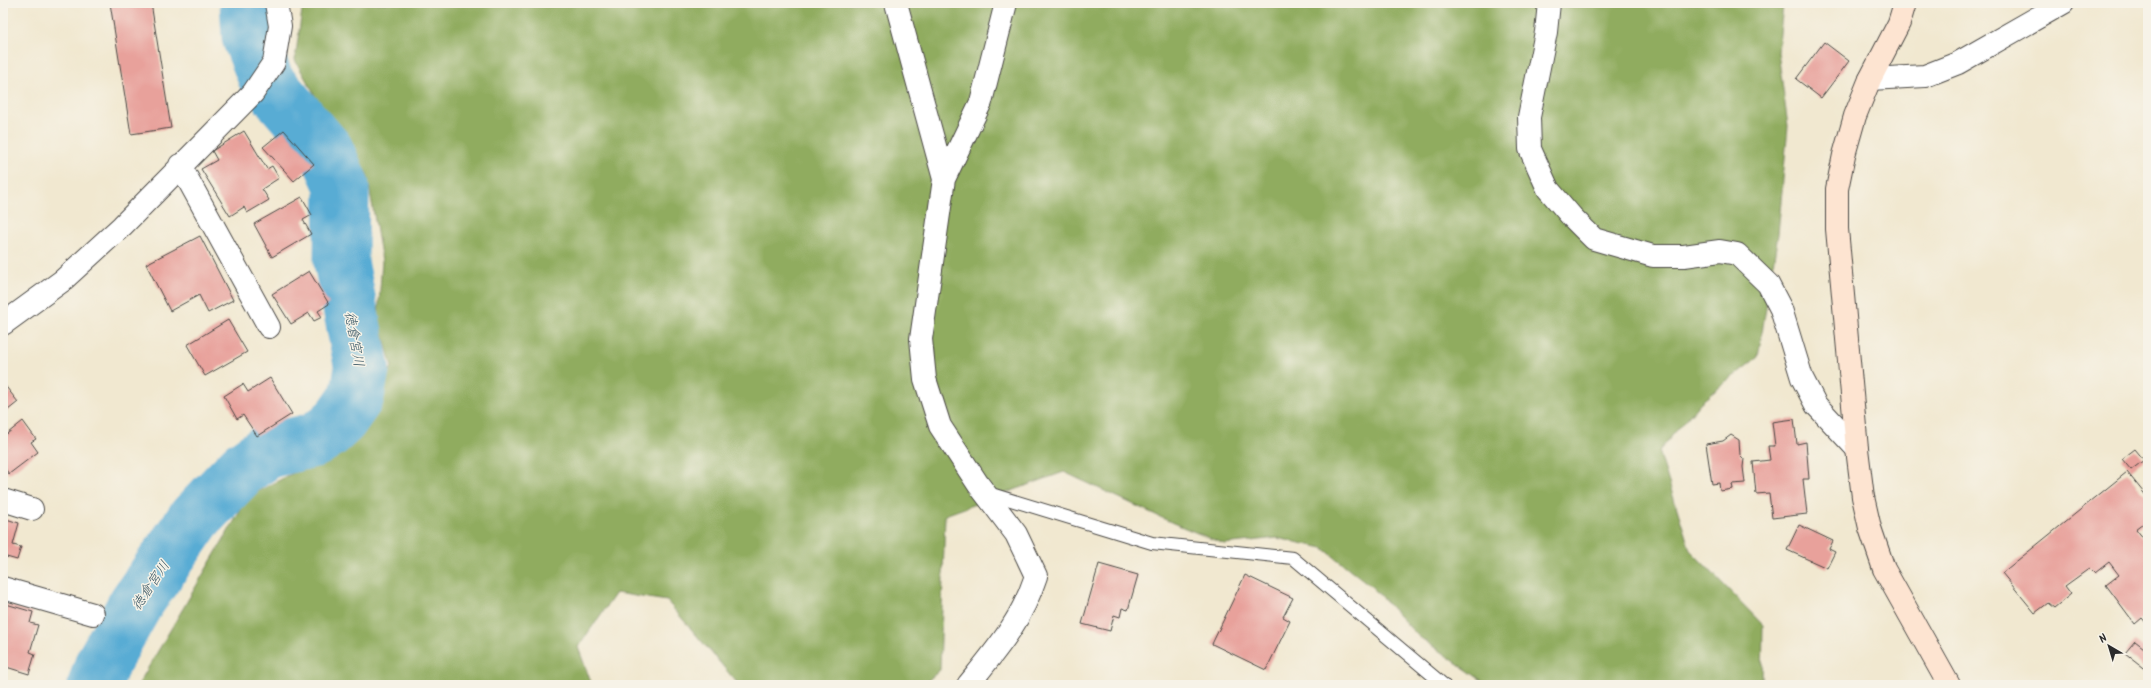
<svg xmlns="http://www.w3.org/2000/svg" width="2151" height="688" font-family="Kalam,'Klee One',sans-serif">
<rect width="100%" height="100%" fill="#f7f3e8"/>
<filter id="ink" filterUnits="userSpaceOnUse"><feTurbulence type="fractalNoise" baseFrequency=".025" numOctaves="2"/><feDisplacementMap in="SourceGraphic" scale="8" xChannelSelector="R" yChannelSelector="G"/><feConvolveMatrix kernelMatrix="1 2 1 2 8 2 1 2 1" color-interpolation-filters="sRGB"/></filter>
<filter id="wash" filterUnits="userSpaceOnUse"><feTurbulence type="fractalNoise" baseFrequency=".012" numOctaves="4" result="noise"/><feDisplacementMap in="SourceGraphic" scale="16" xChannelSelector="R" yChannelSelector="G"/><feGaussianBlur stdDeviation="0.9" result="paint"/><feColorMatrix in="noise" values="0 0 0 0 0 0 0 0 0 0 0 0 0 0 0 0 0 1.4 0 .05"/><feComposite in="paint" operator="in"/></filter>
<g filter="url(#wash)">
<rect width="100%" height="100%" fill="#f1e8d0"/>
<path fill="#90ac5f" stroke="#5e6c45" d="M 303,3 L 1778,3 L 1783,6 L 1778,52 L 1788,126 L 1778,234 L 1758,357 L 1701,402 L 1659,451 L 1690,550 L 1763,625 L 1762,685 L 1484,685 L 1484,682 L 1418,636 L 1372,587 L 1323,548 L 1277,538 L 1224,544 L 1173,523 L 1064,472 L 945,515 L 940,670 L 923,685 L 739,685 L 667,601 L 616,593 L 578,647 L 592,685 L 138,685 L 249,496 L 316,461 L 347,435 L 392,367 L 378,317 L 382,261 L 367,174 L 318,101 L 295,60 Z"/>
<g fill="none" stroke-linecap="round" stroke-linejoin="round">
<path stroke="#58acd4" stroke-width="55" d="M 95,685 L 102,664 L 136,603 L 195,518 L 243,468 L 268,451 L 314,440 L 328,431 L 341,419 L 357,396 L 362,369 L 341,262 L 342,186 L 326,150 L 267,82 L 249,37 L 247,3"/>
</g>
<g id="blocks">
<path fill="#e8a19b" d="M 110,3 L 151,3 L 171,128 L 131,134 Z
M 1824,42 L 1849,61 L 1821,98 L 1796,79 Z
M 284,130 L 314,164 L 294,181 L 263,147 Z
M 244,131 L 267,169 L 272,166 L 279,178 L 262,189 L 269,200 L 247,213 L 244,207 L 230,216 L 201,169 L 217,160 L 212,151 Z
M 302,197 L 312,215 L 303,220 L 311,234 L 272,257 L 254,224 Z
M 200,236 L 233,300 L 208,313 L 199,295 L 170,311 L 146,264 Z
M 309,271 L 329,304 L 318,311 L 322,317 L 314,321 L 309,313 L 291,324 L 272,294 Z
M 228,320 L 247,352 L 205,376 L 187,345 Z
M 270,378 L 292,414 L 257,436 L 243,415 L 237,419 L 224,396 L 243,384 L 248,392 Z
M 3,383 L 18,402 L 3,414 Z
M 1794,419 L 1797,444 L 1806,442 L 1809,479 L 1803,479 L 1807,514 L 1772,518 L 1769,493 L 1756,494 L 1753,462 L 1770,460 L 1768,446 L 1775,446 L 1772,422 Z
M 23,421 L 36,439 L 31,442 L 38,452 L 9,474 L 3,466 L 3,437 Z
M 1731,435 L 1739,440 L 1740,455 L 1744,459 L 1743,467 L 1745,483 L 1732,484 L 1733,489 L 1720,491 L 1719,483 L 1712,484 L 1706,444 L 1723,441 Z
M 2135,449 L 2144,460 L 2131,470 L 2122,459 Z
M 2127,472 L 2148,498 L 2148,520 L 2136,529 L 2148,544 L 2148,625 L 2142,618 L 2135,624 L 2106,585 L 2119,575 L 2109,562 L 2095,573 L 2090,568 L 2065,586 L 2071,594 L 2054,608 L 2048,603 L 2035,613 L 2002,573 Z
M 3,518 L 19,523 L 13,545 L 21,547 L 17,560 L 3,556 Z
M 1799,525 L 1833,541 L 1829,549 L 1835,552 L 1827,568 L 1787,550 Z
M 1099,564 L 1138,575 L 1128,610 L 1122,608 L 1120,617 L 1114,615 L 1110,631 L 1082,624 Z
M 1245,575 L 1293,598 L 1283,617 L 1290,621 L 1266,670 L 1212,644 Z
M 6,604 L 33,612 L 30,623 L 38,625 L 30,652 L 35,654 L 29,674 L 3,666 L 3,613 Z
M 2135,641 L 2148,651 L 2148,671 L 2125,653 Z"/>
</g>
</g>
<g filter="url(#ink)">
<use href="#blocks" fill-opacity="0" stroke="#494744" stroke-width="1"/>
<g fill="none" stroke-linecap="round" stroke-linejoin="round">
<g stroke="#494744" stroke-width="14">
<path id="lane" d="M 988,493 L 1152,543 L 1293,558 L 1444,685"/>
</g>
<g stroke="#494744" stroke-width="24">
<path id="street" d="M 896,3 L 944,179
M 1549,3 L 1546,32 L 1529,117 L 1530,149 L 1548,189 L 1572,217 L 1594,239 L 1653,256 L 1684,256 L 1720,251 L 1737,254 L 1768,284 L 1781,309 L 1802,378 L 1816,405 L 1857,449
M 1870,79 L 1925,76 L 1958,63 L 2063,3
M 180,165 L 269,327
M 3,324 L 62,281 L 122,226 L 253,93 L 274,62 L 280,26 L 276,3
M 3,500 L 32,509
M 3,588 L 93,614
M 968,685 C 997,649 1021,622 1036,576 L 1016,534 L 978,484 L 940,426 L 925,379 L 921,339 L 944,179 L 981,102 L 1006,3"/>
</g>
<g stroke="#494744" stroke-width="24">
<path id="secondary" d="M 1905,3 L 1899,23 L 1870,79 L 1855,116 L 1844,155 L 1837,189 L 1837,229 L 1857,449 L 1863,497 L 1870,528 L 1884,569 L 1949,685"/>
</g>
<use href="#lane" stroke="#fff" stroke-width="12"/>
<use href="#street" stroke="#fff" stroke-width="22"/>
<use href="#secondary" stroke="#fde4d1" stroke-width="22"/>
</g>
</g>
<g text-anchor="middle" stroke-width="3" stroke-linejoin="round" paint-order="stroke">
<g font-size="14" font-style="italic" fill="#3b5866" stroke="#f7f3e8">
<text transform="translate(355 339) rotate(80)" y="5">徳倉宮川</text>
<text transform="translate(150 585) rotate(-56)" y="5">徳倉宮川</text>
</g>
</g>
<rect width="2151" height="688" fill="none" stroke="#f7f3e8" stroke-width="16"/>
<g transform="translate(2109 646) rotate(322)" stroke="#f7f3e8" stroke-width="3" paint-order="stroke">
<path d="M0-3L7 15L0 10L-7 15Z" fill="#2b2b2b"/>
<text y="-6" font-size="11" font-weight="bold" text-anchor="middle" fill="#2b2b2b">N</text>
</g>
</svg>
